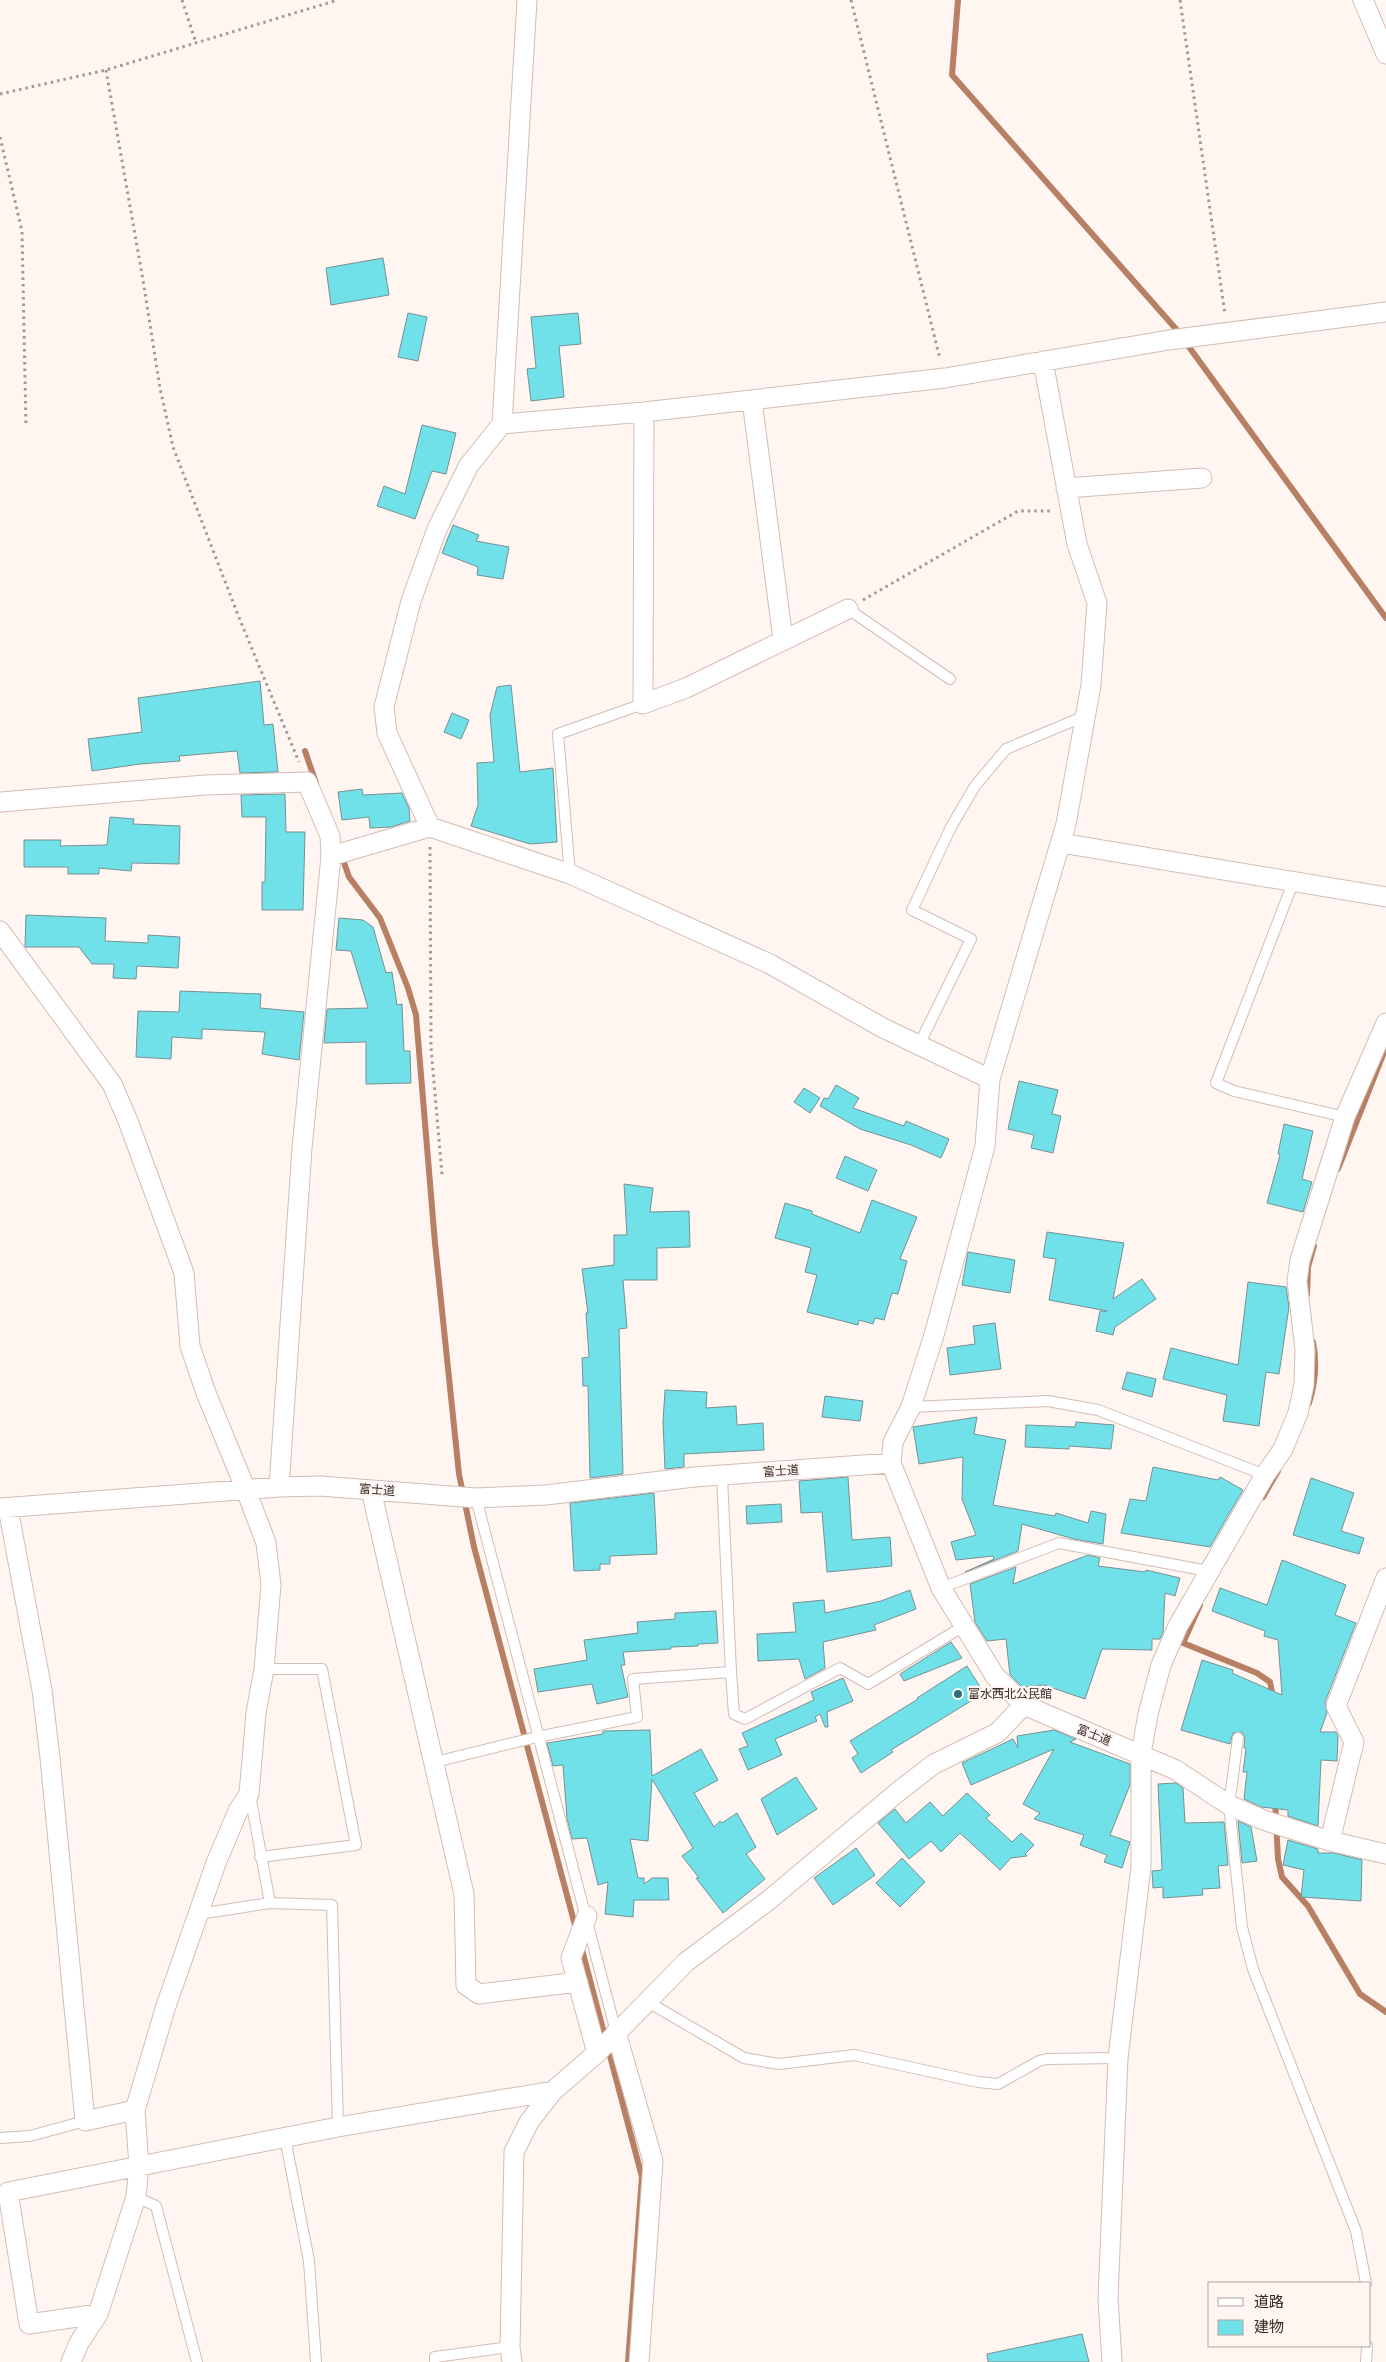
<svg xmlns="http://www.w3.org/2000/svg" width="1386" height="2362" viewBox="0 0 1386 2362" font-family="'Work Sans','Noto Sans JP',sans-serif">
	<rect width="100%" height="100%" fill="#fff6f1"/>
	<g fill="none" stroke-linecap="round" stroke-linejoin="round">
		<path stroke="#b77f64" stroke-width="6" d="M958 0 952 75 1176 329 1386 618
			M305 751 316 783
			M341 854 349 877 380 918 408 988 416 1015 435 1243 459 1474 474 1547 576 1929
			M1338 1169 1386 1047
			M1307 1295 1308 1267 1314 1246
			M1309 1403C1315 1384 1317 1362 1313 1342
			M1263 1497 1278 1471
			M1200 1605 1183 1643 1257 1673 1270 1682 1273 1697
			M1275 1801 1278 1859 1282 1877 1308 1906 1360 1994 1386 2012
			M581 1946 642 2177 628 2362"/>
	</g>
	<path fill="#71e1e9" stroke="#779092" d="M383 258 389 295 331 305 326 268Z
		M408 313 427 317 418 361 398 357Z
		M578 313 581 344 559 346 564 397 531 401 527 369 536 368 531 317Z
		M422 425 456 433 446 474 432 471 415 519 377 506 384 486 405 494Z
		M453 525 479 535 476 541 509 547 503 579 477 575 478 567 442 553Z
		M260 681 264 725 273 724 278 772 240 773 237 751 179 756 180 761 140 764 92 771 88 739 142 732 138 698Z
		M511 685 520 772 553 768 557 842 530 844 471 826 478 805 477 763 494 762 490 715 497 687Z
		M452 713 469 720 461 739 444 732Z
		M362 789 363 795 402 793 409 808 410 821 391 827 370 828 369 817 342 820 338 792Z
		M285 794 286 832H305L303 910H262V882H265L266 817H242L241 795Z
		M110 817 134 819 133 824 180 826 179 864 132 863 131 871 99 868V874H68V867H24V840H61L60 846 107 845Z
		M26 915 106 918 105 941 148 943V935L180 937 178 968 137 966 136 979 113 978 114 964H92L79 947H25Z
		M339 918 363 920 373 927 386 973 392 972 397 1005 402 1004 404 1051H410L411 1083 366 1084V1042L324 1043 327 1009 368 1008 351 951 336 950Z
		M180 991 261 994 260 1008 304 1012 299 1060 262 1054 265 1032 202 1029V1039L172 1037 171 1059 136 1057 138 1011 179 1012Z
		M1019 1081 1058 1090 1052 1114 1061 1116 1053 1153 1031 1148 1034 1135 1008 1129Z
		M836 1085 859 1098 853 1108 904 1126 906 1121 949 1139 941 1158 911 1145 860 1129 820 1106 824 1098 828 1099Z
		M804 1088 820 1098 810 1113 794 1102Z
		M1284 1124 1313 1131 1302 1179 1312 1182 1303 1212 1267 1203 1280 1155 1278 1154Z
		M845 1156 877 1170 868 1191 836 1178Z
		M624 1184 653 1188 650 1212 689 1211 690 1247 657 1248V1280H623L627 1328 619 1329 623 1474 590 1478 588 1386H583L582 1358 589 1357 586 1313H588L582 1269 614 1265V1235H627Z
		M872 1200 917 1217 900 1259 907 1261 898 1294 892 1293 884 1320 875 1318 873 1324 859 1320 858 1325 807 1312 817 1275 805 1272 811 1248 775 1238 785 1203 812 1211V1214L860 1233Z
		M1047 1232 1124 1243 1113 1299 1142 1279 1156 1299 1115 1327 1113 1335 1096 1331 1100 1311H1107L1049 1300 1056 1259 1043 1257Z
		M968 1252 1015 1260 1010 1293 962 1285Z
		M1248 1282 1286 1287 1289 1307 1279 1374 1266 1372 1259 1426 1223 1421 1227 1395 1163 1379 1171 1348 1238 1365Z
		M995 1323 1001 1369 950 1375 947 1348 975 1344 973 1326Z
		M1127 1372 1156 1379 1152 1397 1122 1389Z
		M665 1390 707 1392 706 1408 736 1406 737 1425 763 1423 764 1450 684 1454V1467L665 1469 663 1422Z
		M825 1396 863 1401 860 1421 822 1417Z
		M977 1417 974 1434 1006 1440 993 1505 1055 1516 1056 1513 1088 1523 1091 1511 1106 1514 1103 1544 1074 1539 1022 1524 1018 1551 965 1572 994 1559 993 1556 956 1560 951 1542 976 1535 962 1499 963 1457 919 1464 913 1427Z
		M1076 1422 1114 1425 1111 1449 1069 1446V1449L1025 1447 1026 1425 1075 1427Z
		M1153 1467 1218 1480 1220 1477 1243 1490 1210 1547 1121 1533 1130 1499 1146 1501Z
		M848 1477 852 1540 890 1537 892 1566 827 1572 822 1512 801 1513 799 1481Z
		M1311 1478 1354 1493 1341 1531 1364 1538 1359 1554 1293 1535Z
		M654 1493 657 1554 610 1556V1564H600V1570L574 1571 570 1503Z
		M781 1504 782 1522 747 1524 746 1506Z
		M1088 1555 1100 1558 1098 1566 1145 1572 1146 1570 1180 1578 1175 1596 1165 1593 1163 1632 1160 1639H1152V1650L1102 1649 1085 1699 1044 1685 1022 1687 1010 1675 1006 1639 987 1641 975 1622 970 1584 1016 1567 1013 1584Z
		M1282 1560 1346 1585 1335 1615 1356 1623 1325 1702 1327 1713 1320 1732H1336L1338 1736 1337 1761 1321 1760 1318 1826 1288 1816V1810L1261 1807 1244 1799 1247 1772H1243L1246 1749 1244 1748 1245 1738 1242 1732 1233 1733 1230 1744 1181 1730 1202 1660 1233 1670 1232 1673 1282 1695 1278 1640 1264 1636 1265 1631 1212 1611 1220 1588 1267 1605Z
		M910 1590 916 1609 874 1625 876 1630 823 1642 825 1668 805 1679 799 1659 758 1661 757 1634 796 1632 793 1603 824 1600 825 1613 881 1601Z
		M716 1611 718 1643 698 1644V1646L671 1647V1649L623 1652 625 1665H621L628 1697 597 1704 592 1684 538 1692 534 1669 587 1660 584 1640 638 1633 637 1622 675 1619V1613Z
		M951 1642 962 1658 904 1681 900 1674Z
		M967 1666 984 1693 891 1750 893 1752 861 1773 852 1758 858 1754 850 1741 918 1699 917 1698Z
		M843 1678 853 1701 827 1712 828 1727H825L820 1714 815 1717 817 1721 775 1739 782 1755 748 1770 739 1749 748 1746 742 1733 814 1700 811 1692Z
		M650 1730 652 1776 701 1749 718 1780 694 1793 714 1827 720 1821 722 1823 737 1813 756 1847 746 1854 765 1879 723 1913 696 1878H699L682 1856 693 1848 652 1779 648 1841 630 1839 638 1878H644V1884L652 1878H668L669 1900H634L633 1917 605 1914 608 1882 598 1885 587 1838 572 1839 567 1818 563 1765 553 1766 547 1743 603 1734V1731Z
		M1054 1730 1076 1739 1070 1742 1130 1764V1785L1110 1835 1130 1842 1122 1868 1104 1862 1107 1855 1080 1845 1084 1835 1034 1819 1040 1813 1023 1804 1054 1749 971 1785 962 1763 1013 1739 1018 1748 1017 1736Z
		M796 1777 817 1809 777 1835 761 1799Z
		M1176 1783 1183 1788 1185 1823 1224 1822 1228 1865 1218 1866 1220 1888 1202 1889 1203 1895 1163 1898V1887L1153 1888 1152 1871 1162 1870 1158 1784Z
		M967 1793 990 1815 986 1818 1012 1842 1021 1833 1034 1845 1025 1854 1027 1856 1011 1858 1000 1870 960 1833 941 1852 931 1841 909 1859 878 1823 895 1809 906 1823 930 1802 943 1816Z
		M1238 1821 1251 1827 1257 1861 1242 1863Z
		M1288 1840 1318 1849V1853H1334L1362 1860 1361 1901 1301 1897 1304 1870 1283 1865Z
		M856 1848 875 1875 833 1905 814 1878Z
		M902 1858 925 1882 900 1907 876 1883Z
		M1082 2334 1089 2362H988L987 2354Z"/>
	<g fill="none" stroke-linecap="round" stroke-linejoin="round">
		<g stroke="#d3bdb3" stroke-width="12">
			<path id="service" d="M848 609 950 679
				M570 874 558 734 643 704
				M1294 880 1216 1083 1234 1091 1345 1117
				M919 1045 971 939 912 910 951 827 975 786 1006 749 1085 716
				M911 1407 1048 1401 1098 1410 1265 1475
				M476 1498 616 2032
				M941 1588 1059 1543 1208 1571
				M731 1672 734 1714 745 1719 840 1668 868 1684 964 1626
				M1238 1738 1229 1805 1242 1927 1253 1969 1356 2231 1366 2283
				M435 1762 537 1737 637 1717 633 1679 731 1672 722 1476
				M250 1795 270 1903
				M260 1857 356 1845 322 1669H264
				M199 1914 270 1903 332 1905 338 2127
				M648 2002 744 2058 779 2064 854 2055 978 2082 998 2084 1039 2061 1047 2059 1118 2058
				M0 2138 30 2136 85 2121
				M285 2138 309 2261 316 2362
				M136 2197 156 2206 197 2362
				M435 2362V2357L510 2347
				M1366 2362 1367 2346"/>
		</g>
		<g stroke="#d3bdb3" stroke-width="21">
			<path id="minor" d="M527 0 502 424 644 412 945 378 1169 340 1386 312
				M1363 0 1386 54
				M752 400 783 640
				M644 412 643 704 686 688 848 609
				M502 424 469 465 437 529 411 601 384 707 387 733 430 827 570 874 770 964 883 1028 990 1079
				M1066 488 1202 478
				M0 802 205 785 307 782 330 836 331 856 302 1148 279 1487
				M1061 843 1386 897
				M331 856 430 827
				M0 931 112 1084 128 1121 184 1273 190 1346 206 1393 246 1490 266 1543 271 1585 264 1669 256 1713 249 1794 238 1811 216 1863 166 2006 135 2110 139 2166 136 2197 98 2314 79 2343 71 2362
				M891 1463 893 1442 911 1407 934 1335 985 1146 990 1079 1066 824 1091 685 1097 603 1077 544 1043 361
				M371 1490 464 1894 466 1985 479 1994 578 1982
				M0 1508 279 1487 320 1486 476 1498 546 1495 694 1477 891 1463 941 1588 995 1676 1024 1705 1176 1770 1229 1805 1266 1821 1330 1841 1386 1854
				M8 1508 42 1690 50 1758 85 2121 135 2110
				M1330 1841 1354 1742 1336 1706 1386 1578
				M587 1916 571 1958 597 2053
				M616 2032 653 2161 639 2362
				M98 2314 29 2324 8 2192 338 2127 553 2091
				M512 2362 510 2347 514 2152 529 2122 553 2091 597 2053 686 1962 769 1900 899 1791 934 1764 997 1733 1024 1705
				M1112 2362 1108 2298 1118 2058 1141 1867V1754L1148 1714 1161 1665 1178 1626 1265 1475 1283 1449 1298 1413 1304 1385 1305 1350 1297 1281 1300 1260 1345 1117 1386 1023"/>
		</g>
		<path stroke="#a29994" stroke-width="3" stroke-dasharray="2.5 4" stroke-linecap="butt" d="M182 0 196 43
			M851 0 940 359
			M1180 0 1225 314
			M106 70 143 280 160 388 173 447 240 620 299 762
			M0 94 106 70 338 0
			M0 137 22 231 26 427
			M863 600 1018 511H1051
			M430 847 431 1047 442 1175"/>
		<use href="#service" stroke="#fff" stroke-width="10"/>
		<use href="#minor" stroke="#fff" stroke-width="19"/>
	</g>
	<circle fill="#2a7479" stroke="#fff6f1" stroke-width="2" cx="958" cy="1694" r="5"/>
	<g text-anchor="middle" stroke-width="4.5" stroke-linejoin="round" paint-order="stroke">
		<g font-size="12" fill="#332a26" stroke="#fff6f1">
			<text transform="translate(781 1471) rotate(-4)" y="4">富士道</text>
			<text transform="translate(377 1490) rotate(4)" y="4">富士道</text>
			<text transform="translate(1094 1735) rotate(22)" y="4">富士道</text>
		</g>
		<g font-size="12" fill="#332a26" stroke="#fff6f1" text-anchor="start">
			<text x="968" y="1698">富水西北公民館</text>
		</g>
	</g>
	<rect x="1208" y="2282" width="162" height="65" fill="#fff6f1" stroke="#ada4a0"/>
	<rect x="1218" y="2298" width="25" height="8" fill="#ffffff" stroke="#ada4a0"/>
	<text x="1254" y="2307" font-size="15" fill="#332a26">道路</text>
	<rect x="1218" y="2320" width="25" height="15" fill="#71e1e9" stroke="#ada4a0"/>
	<text x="1254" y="2332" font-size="15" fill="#332a26">建物</text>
</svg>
